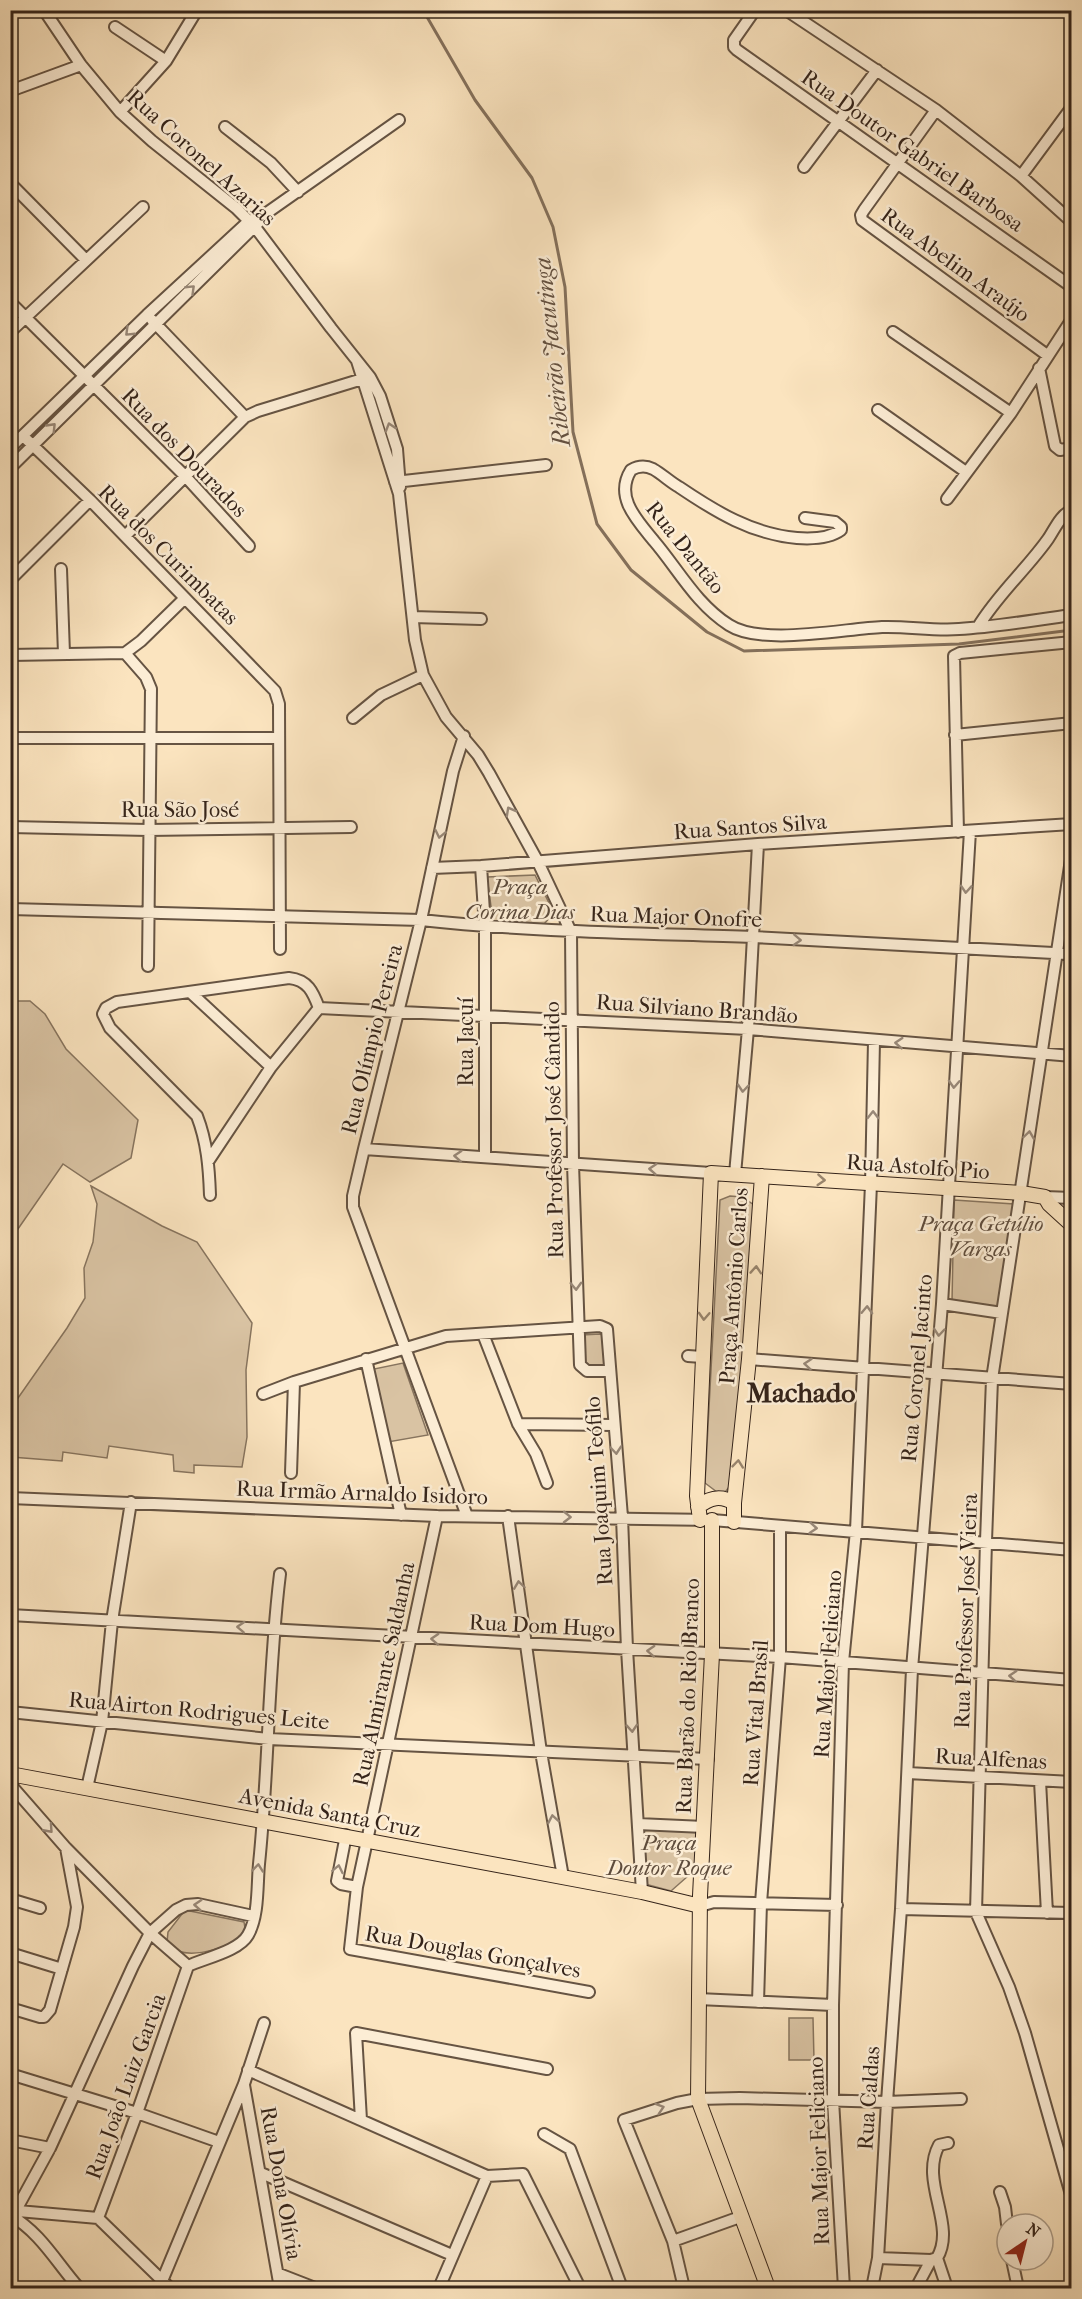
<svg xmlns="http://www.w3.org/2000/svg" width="1082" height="2299" viewBox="0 0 1082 2299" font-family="'IM FELL French Canon',serif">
	<rect width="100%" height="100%" fill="#fbe4bf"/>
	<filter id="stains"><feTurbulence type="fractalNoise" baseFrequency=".00333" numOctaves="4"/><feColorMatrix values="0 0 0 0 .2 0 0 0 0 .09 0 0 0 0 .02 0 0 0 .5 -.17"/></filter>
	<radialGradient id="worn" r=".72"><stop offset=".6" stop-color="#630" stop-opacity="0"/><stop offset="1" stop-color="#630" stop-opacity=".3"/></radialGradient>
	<path fill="#d9c3a3" stroke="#87745e" stroke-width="1.5" d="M535 875 554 913 544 924 493 921 487 877Z
		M11 1001H30L45 1014 66 1049 138 1120 131 1158 90 1182 63 1164 11 1239Z
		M91 1186 162 1226 197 1242 252 1323 246 1370 247 1437 242 1467 194 1465V1473L174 1471 173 1455 109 1446 107 1458 63 1452 62 1461 11 1457V1408L67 1328 85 1298 84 1268 93 1242 97 1204Z
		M730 1196 742 1197 754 1205 733 1482 726 1491 717 1492 705 1483 720 1200Z
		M954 1200 1014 1204 998 1309 952 1302Z
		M600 1334 606 1338 607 1368H590L583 1364 582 1335Z
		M403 1363 428 1435 388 1442 374 1369Z
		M642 1827 694 1829 698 1832 696 1869 671 1891 645 1884Z
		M185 1910 244 1922 246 1934C232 1946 197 1958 178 1951 174 1949 170 1944 167 1942L168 1932Z
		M789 2018H813L814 2060H789Z"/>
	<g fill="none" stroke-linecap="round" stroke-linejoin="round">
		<path stroke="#84705b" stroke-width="3" d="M423 10 475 100 532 178 553 227 565 287 573 432 597 524 631 570 707 632 744 651 959 644 1072 630"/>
		<g stroke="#665443" stroke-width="14">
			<path id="minor" d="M44 10 81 65 120 112 152 141 236 208 255 227 331 328 370 377 380 396 397 449 400 487
				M755 10 734 40V47L737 50 1072 287
				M786 10 936 110 1021 176 1072 222
				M115 27 166 61
				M10 91 81 65
				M936 110 864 210 861 215 862 220 1047 355
				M120 112 166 61 197 10
				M225 127 271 163 298 192
				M804 167 877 70
				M1021 176 1072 107
				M10 183 86 260
				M10 302 185 476 249 546
				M152 320 245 417
				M10 332 143 207
				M893 332 1011 413
				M357 361 399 494 415 640 423 675 446 717 478 755 489 773 538 862 571 932 573 1164 580 1365 587 1371H610
				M1039 368 1055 446 1060 450 1072 448
				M878 410 966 472
				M23 436 90 500 275 691 279 704 280 949
				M10 448 147 315 249 221 261 217 399 120
				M10 468 258 223
				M395 482 546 465
				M947 499 1011 413 1072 319
				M805 518 835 522 841 527V530C829 539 811 539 797 538 752 534 716 512 679 487 670 482 662 474 653 469 645 465 638 466 631 470 614 497 637 520 654 541 678 569 696 604 729 625 761 646 842 629 882 627 907 626 933 631 959 629 996 627 1034 620 1072 615
				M125 536 245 417 258 411 369 377
				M61 569 64 654
				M10 580 90 500
				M413 617 481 619
				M978 627C997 595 1026 570 1048 539 1055 529 1060 515 1072 510
				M125 653 146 677 151 689 148 966
				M10 655 125 653 141 641 185 598
				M353 718 381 695 423 675
				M955 735 1072 723
				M464 736 453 771 421 920 364 1149 353 1196V1207L467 1516
				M10 738H278
				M10 827 148 830 351 827
				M958 832 954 656 960 653 1072 642
				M1072 853 992 1379 986 1541 976 1912 1009 1987 1025 2033 1072 2198
				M481 866 485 927V1157
				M432 868 481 866 758 844 1072 824
				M10 909 421 920C531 932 642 933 753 937 859 942 965 948 1072 954
				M190 992 271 1067
				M319 1008 748 1029 1072 1056
				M364 1149 711 1173
				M209 1160 271 1067 319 1008
				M735 1174 748 1029 758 844
				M210 1195C209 1167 207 1142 197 1116L110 1028 103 1014 106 1008 117 1002 289 978C308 980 313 992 319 1008
				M1045 1197 1072 1198
				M1071 1224 1072 1244
				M942 1304 1002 1313
				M483 1334 518 1424 536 1454 547 1483
				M688 1356 702 1357
				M366 1359 401 1515
				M749 1359 1072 1384
				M263 1394 294 1382 446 1336 600 1326 607 1329 622 1517 627 1649 642 1892
				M518 1424 614 1425
				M291 1473 294 1382
				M10 1498 437 1516 712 1520 1072 1550
				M437 1516 357 1887 350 1949 589 1992
				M508 1516 541 1752 563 1877
				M10 1615 780 1657 1072 1680
				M10 1712 269 1739 708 1759
				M908 1773 1072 1782
				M1040 1781 1047 1913
				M10 1784 66 1848 150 1933 188 1966
				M87 1788 102 1722 112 1621 131 1502
				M638 1824 704 1827
				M346 1835 337 1881 341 1884 357 1887
				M10 1899 40 1908
				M700 1906 714 1902 837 1905
				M901 1909 1072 1913
				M10 1953 62 1969
				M188 1966C205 1958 239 1951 248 1935 259 1916 257 1885 259 1864 269 1767 268 1670 280 1574
				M698 1999 833 2005
				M758 2002 761 1903 780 1657V1526
				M10 2008 40 2017H44L50 2010 74 1927 77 1907 66 1848
				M248 2070 487 2176 523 2174 580 2288
				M10 2074 137 2113 219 2142
				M244 2085 280 2288
				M361 2120 356 2033 547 2069
				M544 2134 570 2149 622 2288
				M10 2140 50 2148
				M261 2173 452 2255
				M1000 2192 1005 2207 1007 2224
				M18 2211 98 2218
				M10 2215C41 2233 56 2262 79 2288
				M98 2218 137 2113 188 1966
				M98 2218 170 2288
				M10 2221 50 2148 133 1966 150 1933 176 1910 186 1905 198 1904 253 1916
				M673 2241 740 2217
				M878 2258 931 2260
				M937 2258 947 2288
				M1012 2260 1018 2288
				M279 2274 315 2288
				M162 2281 244 2084 264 2023
				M439 2288 487 2176
				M684 2288 673 2241 624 2120 677 2103 698 2099 740 2098 887 2102 961 2099
				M844 2288 833 2100V2005L843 1662 856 1531 871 1184 874 1041
				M872 2288 878 2258 887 2102 901 1909 912 1669 942 1304 970 831
				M916 2288 931 2260 937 2258C957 2225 919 2182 939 2145L948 2143"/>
		</g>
		<g stroke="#35241a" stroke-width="16">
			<path id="major" d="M698 1507C710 1497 721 1495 734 1503
				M700 1520 697 1496 711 1173 1021 1193 1045 1197 1049 1204 1072 1225
				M712 1520V1654L700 1896 698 2099 768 2288
				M734 1522V1503L749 1359 762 1176
				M10 1774 642 1892 700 1906"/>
		</g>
		<use href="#minor" stroke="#fcedd5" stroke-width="10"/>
		<use href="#major" stroke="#fbe4bf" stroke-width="14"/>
	</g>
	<defs><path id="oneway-chevron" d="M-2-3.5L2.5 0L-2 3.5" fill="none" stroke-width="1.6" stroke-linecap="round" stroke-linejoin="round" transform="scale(1.5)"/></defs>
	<g stroke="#988878">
		<use href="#oneway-chevron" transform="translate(191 289) rotate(-44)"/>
		<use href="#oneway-chevron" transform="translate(129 332) rotate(136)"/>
		<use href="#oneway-chevron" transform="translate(52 427) rotate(-46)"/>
		<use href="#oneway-chevron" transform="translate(390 427) rotate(-107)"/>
		<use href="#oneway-chevron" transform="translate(510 811) rotate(-119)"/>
		<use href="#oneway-chevron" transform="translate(440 834) rotate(102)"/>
		<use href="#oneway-chevron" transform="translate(966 889) rotate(94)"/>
		<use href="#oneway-chevron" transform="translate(797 940) rotate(3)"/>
		<use href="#oneway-chevron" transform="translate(899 1043) rotate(-176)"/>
		<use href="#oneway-chevron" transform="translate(954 1084) rotate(93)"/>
		<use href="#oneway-chevron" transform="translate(743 1088) rotate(95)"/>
		<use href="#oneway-chevron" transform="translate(873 1115) rotate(-89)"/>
		<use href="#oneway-chevron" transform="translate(1029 1135) rotate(-82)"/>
		<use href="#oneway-chevron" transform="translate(458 1156) rotate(-176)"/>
		<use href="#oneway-chevron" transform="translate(653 1169) rotate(-176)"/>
		<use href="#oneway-chevron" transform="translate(576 1286) rotate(88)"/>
		<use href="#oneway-chevron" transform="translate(867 1310) rotate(-88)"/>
		<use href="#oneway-chevron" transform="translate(939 1332) rotate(95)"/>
		<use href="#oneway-chevron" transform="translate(808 1364) rotate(-175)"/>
		<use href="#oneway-chevron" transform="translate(616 1450) rotate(85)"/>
		<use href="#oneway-chevron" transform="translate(567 1517) rotate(1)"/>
		<use href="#oneway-chevron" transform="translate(813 1528) rotate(4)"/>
		<use href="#oneway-chevron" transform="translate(519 1585) rotate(-98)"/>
		<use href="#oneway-chevron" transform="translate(241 1627) rotate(-177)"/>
		<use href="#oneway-chevron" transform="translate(435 1639) rotate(-177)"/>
		<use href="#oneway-chevron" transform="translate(651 1651) rotate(-177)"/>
		<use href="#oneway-chevron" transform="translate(1013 1676) rotate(-176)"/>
		<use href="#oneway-chevron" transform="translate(632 1728) rotate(86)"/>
		<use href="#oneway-chevron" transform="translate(553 1819) rotate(-100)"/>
		<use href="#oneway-chevron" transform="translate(49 1829) rotate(48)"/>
		<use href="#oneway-chevron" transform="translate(258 1868) rotate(-84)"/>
		<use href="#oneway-chevron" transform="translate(338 1869) rotate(-78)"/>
		<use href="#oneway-chevron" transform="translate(198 1905) rotate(-176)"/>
		<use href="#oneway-chevron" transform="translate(660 2108) rotate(-18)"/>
	</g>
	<g stroke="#98846c">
		<use href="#oneway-chevron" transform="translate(821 1180) rotate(4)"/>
		<use href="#oneway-chevron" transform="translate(756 1270) rotate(-86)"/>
		<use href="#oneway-chevron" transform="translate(704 1316) rotate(93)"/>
		<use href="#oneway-chevron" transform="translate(738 1464) rotate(-84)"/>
	</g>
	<g text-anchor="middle" stroke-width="5" stroke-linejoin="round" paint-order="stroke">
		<g font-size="22" fill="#35241a" stroke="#fcedd5">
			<text transform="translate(913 150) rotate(35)" y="8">Rua Doutor Gabriel Barbosa</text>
			<text transform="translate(202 157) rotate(42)" y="8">Rua Coronel Azarias</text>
			<text transform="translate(956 264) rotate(36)" y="8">Rua Abelim Araújo</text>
			<text transform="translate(185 452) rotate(46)" y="8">Rua dos Dourados</text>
			<text transform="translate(686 547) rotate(51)" y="8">Rua Dantão</text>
			<text transform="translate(169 554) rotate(45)" y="8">Rua dos Curimbatas</text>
			<text x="180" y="817">Rua São José</text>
			<text transform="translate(750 826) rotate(-4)" y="8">Rua Santos Silva</text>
			<text transform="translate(676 916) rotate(2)" y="8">Rua Major Onofre</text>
			<text transform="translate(697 1008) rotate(4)" y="8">Rua Silviano Brandão</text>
			<text transform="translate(371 1039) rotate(-76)" y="8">Rua Olímpio Pereira</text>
			<text transform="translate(465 1042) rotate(-90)" y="8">Rua Jacuí</text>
			<text transform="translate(553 1130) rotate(-91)" y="8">Rua Professor José Cândido</text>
			<text transform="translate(918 1166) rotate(4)" y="8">Rua Astolfo Pio</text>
			<text transform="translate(733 1286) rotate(-86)" y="8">Praça Antônio Carlos</text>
			<text transform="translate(916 1368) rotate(-85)" y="8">Rua Coronel Jacinto</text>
			<text transform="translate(598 1491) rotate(-94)" y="8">Rua Joaquim Teófilo</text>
			<text transform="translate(362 1492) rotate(2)" y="8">Rua Irmão Arnaldo Isidoro</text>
			<text transform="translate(965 1611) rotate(-88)" y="8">Rua Professor José Vieira</text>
			<text transform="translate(542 1625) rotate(3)" y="8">Rua Dom Hugo</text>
			<text transform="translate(827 1664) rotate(-86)" y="8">Rua Major Feliciano</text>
			<text transform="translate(383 1674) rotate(-78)" y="8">Rua Almirante Saldanha</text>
			<text transform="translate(687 1696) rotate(-88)" y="8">Rua Barão do Rio Branco</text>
			<text transform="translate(199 1710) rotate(5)" y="8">Rua Airton Rodrigues Leite</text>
			<text transform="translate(755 1713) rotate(-86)" y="8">Rua Vital Brasil</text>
			<text transform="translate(991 1758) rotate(3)" y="8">Rua Alfenas</text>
			<text transform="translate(330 1812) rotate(11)" y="8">Avenida Santa Cruz</text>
			<text transform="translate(473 1951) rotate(10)" y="8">Rua Douglas Gonçalves</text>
			<text transform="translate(125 2086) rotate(-70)" y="8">Rua João Luiz Garcia</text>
			<text transform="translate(868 2098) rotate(-86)" y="8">Rua Caldas</text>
			<text transform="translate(818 2151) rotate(-92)" y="8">Rua Major Feliciano</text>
			<text transform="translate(282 2183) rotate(80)" y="8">Rua Dona Olívia</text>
		</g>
		<g font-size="22" font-style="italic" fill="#5e4c3c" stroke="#fcedd5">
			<text x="520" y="894">Praça<tspan x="520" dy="25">Corina Dias</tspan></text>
			<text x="981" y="1231">Praça Getúlio<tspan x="981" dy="25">Vargas</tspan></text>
			<text x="669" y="1850">Praça<tspan x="669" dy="25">Doutor Roque</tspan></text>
		</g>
		<g font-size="24" font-style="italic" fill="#635040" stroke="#fcedd5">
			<text transform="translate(552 352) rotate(-96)" y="8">Ribeirão Jacutinga</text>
		</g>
		<g font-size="28" font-weight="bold" fill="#35241a" stroke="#fcedd5">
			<text x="801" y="1402">Machado</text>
		</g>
	</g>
	<rect width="1082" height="2299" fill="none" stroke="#fbe4bf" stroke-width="36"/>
	<rect x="12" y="12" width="1058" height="2275" fill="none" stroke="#35241a" stroke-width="3"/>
	<rect x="18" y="18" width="1046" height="2263" fill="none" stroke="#35241a" stroke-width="1.5"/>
	<g transform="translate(1025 2242) rotate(35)"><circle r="28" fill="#fcedd5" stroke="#ac9d8a" stroke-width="1.5"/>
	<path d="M0-4.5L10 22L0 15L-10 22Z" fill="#8f2418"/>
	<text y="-9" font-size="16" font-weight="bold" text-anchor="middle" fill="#35241a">N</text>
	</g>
	<rect width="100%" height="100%" filter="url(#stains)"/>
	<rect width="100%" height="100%" fill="url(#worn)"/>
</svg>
